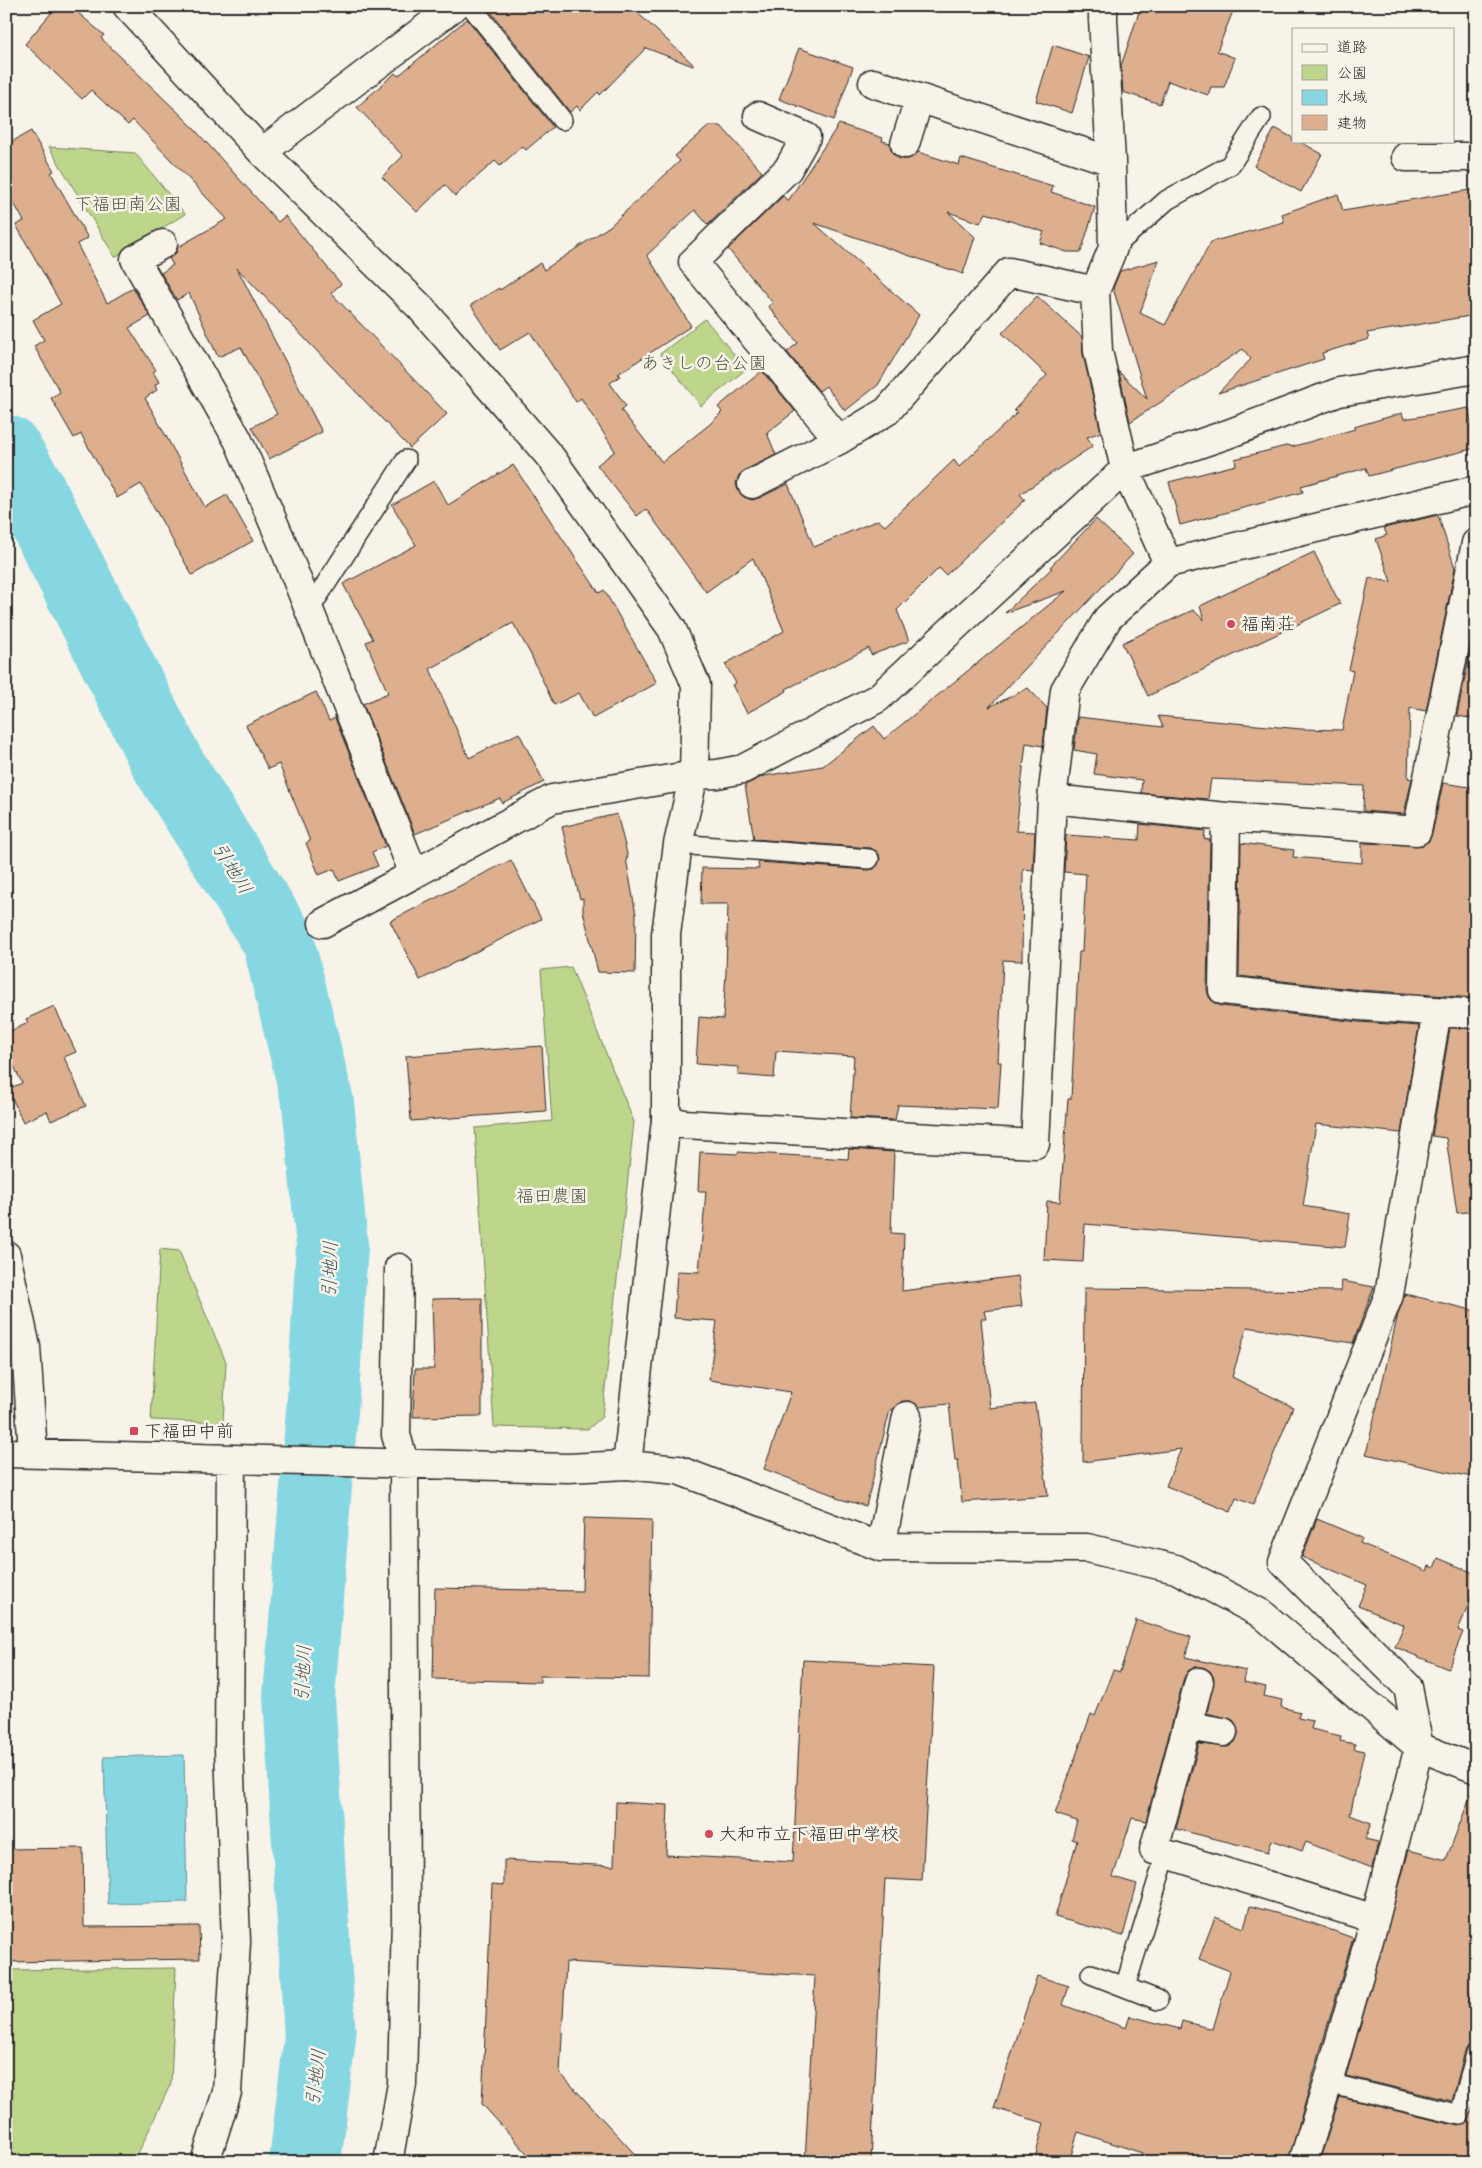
<svg xmlns="http://www.w3.org/2000/svg" width="1482" height="2168" viewBox="0 0 1482 2168" font-family="'Patrick Hand','Klee One',sans-serif">
	<rect width="100%" height="100%" fill="#f7f3e8"/>
	<filter id="ink" filterUnits="userSpaceOnUse"><feTurbulence type="fractalNoise" baseFrequency=".02" numOctaves="2"/><feDisplacementMap in="SourceGraphic" scale="10" xChannelSelector="R" yChannelSelector="G"/><feConvolveMatrix kernelMatrix="1 2 1 2 8 2 1 2 1" color-interpolation-filters="sRGB"/></filter>
	<g filter="url(#ink)">
		<path fill="#bed68c" stroke="#74805c" d="M49 147 135 153 185 214 115 257Z
			M705 319 746 369 701 406 660 354Z
			M571 967 634 1122 602 1417 588 1429 494 1427 475 1128 552 1121 541 970Z
			M160 1249 179 1251 226 1362 223 1423 151 1420Z
			M176 1968 171 2083 134 2162H6V1970Z"/>
		<path fill="#87d7e2" stroke="#629299" d="M184 1755 187 1902 108 1904 104 1757Z"/>
		<g fill="none" stroke-linecap="round" stroke-linejoin="round">
			<path stroke="#87d7e2" stroke-width="72" d="M6 451 29 489 168 764 278 940 318 1103 332 1245 323 1398 299 1697 320 2037 305 2162"/>
		</g>
		<path fill="#ddaf8e" stroke="#2b2b2b" d="M57 6H70L104 35 101 38 187 121 278 222 285 216 341 284 331 293 447 414 410 448 237 268 322 432 269 459 252 427 277 414 241 347 218 357 189 293 177 300 161 273 173 265 169 258 176 253 178 247 227 219 133 120 128 125 91 90 82 99 25 44Z
			M486 6H630L694 65 693 66 646 48 600 95 598 92 580 110 577 106 570 112Z
			M1141 6H1235L1217 51 1235 58 1224 87H1211L1208 95 1168 81 1160 104 1123 92 1121 66Z
			M467 19 553 127 526 150 522 146 500 166 495 161 455 196 445 185 417 212 382 177 403 156 357 107 395 73 398 76Z
			M1053 45 1089 57 1072 113 1036 101Z
			M799 48 853 67 834 120 779 99Z
			M839 124 883 138 882 141 890 143 893 154 900 159H909L918 152 959 165 961 158 1053 186 1051 192 1095 207 1081 252H1067L1040 243 1044 232 986 213 980 223 948 212 975 237 963 274 814 223 919 315 878 385 845 411 826 386 819 391 787 352 798 343 768 306 773 303 728 249 783 196 788 201Z
			M709 126H721L762 172 708 225 695 210 647 255 691 326 618 374 620 376 610 383 626 406 621 410 662 462 710 424 722 412 718 407 762 371 795 411 767 433 776 455 745 470 739 475 736 483 738 491 744 497 752 500 759 498 788 484 814 547 878 520 885 526 954 460 959 467 1017 413 1014 410 1047 375 1002 333 1037 296 1082 337 1083 354 1101 432 1087 437 1093 446 1020 494 1025 500 946 575 939 568 897 610 909 641 871 655 869 648 786 689 787 691 747 713 732 685 736 683 725 664 784 631 753 558 706 592 646 509 637 516 597 465 615 451 581 398 576 402 530 332 500 350 471 305 499 288 500 290 540 263 544 270 610 226 680 161 675 156Z
			M1275 128 1293 138V141H1299L1322 154 1301 192 1254 166Z
			M31 131 54 171 51 173 88 238 77 244 107 303 133 288 150 316 129 328 156 370 153 372 159 382 155 385 157 390 145 398 205 507 227 495 253 541 192 575 141 484 117 498 81 434 74 438 51 398 60 392 34 346 44 340 33 320 61 304 16 225 24 221 6 189V145Z
			M1476 189V315L1367 333 1369 339 1322 353 1324 359 1218 393 1251 359 1243 349 1130 422 1119 372 1147 399 1113 288 1120 271 1159 260 1140 313 1165 325 1211 242 1284 222 1282 214 1338 194 1343 211Z
			M1469 408 1475 448 1369 476 1366 468 1301 486 1303 492 1180 525 1169 482 1236 465 1235 459 1290 445 1291 447 1355 429 1354 427 1402 413 1404 419Z
			M513 465 599 593 604 590 657 683 593 718 579 693 554 705 530 653 513 623 430 669 469 758 519 733 544 782 502 803 500 798 415 834 363 704 388 693 366 642 373 639 343 584 416 545 392 505 434 481 448 505Z
			M1438 515 1455 568 1426 711 1410 708 1408 778 1412 779 1404 814 1363 811 1364 786 1211 779 1208 799 1141 793 1142 780 1094 774 1097 754 1074 750 1078 717 1163 727 1158 716 1301 729 1342 730 1353 671 1349 670 1369 578 1391 582 1376 539 1387 535 1384 528Z
			M1096 519 1133 554 989 707 1028 688 1047 708 1043 746 1026 743 1016 831 1035 832 1033 870 1023 869 1022 961 1003 960 998 1062H1001L998 1109 898 1105 895 1120 850 1118 854 1056 776 1051 774 1078 738 1075 739 1067 696 1064 699 1017 723 1019 726 972 728 904H701L702 868 759 869 758 862 868 870 874 869 880 860 879 854 870 848 754 839 745 785 764 776 823 766 874 726 884 739 1066 591 1005 613 1052 568 1050 567Z
			M1314 552 1340 604 1148 696 1122 643 1193 610 1204 620 1200 606Z
			M1475 628 1476 631V719L1457 716Z
			M316 692 329 721 335 718 386 846 372 852 378 866 339 881 334 869 319 875 306 843 310 841 279 764 268 769 246 725Z
			M1443 783 1476 788V998L1361 990 1239 976 1241 843 1294 850 1293 857 1362 863V843L1423 845 1429 841 1432 834Z
			M617 814 628 858H626L636 915 635 973 598 972 583 911V898L580 899 562 827Z
			M1140 824 1205 831 1204 839 1210 840 1207 990 1209 997 1214 1003 1221 1006 1358 1022 1419 1026 1401 1133 1316 1124 1303 1206 1350 1214 1345 1247 1085 1224 1083 1262 1044 1260 1047 1201 1060 1202 1068 1099H1071L1079 952H1082L1086 874 1064 872 1066 835 1139 840Z
			M511 860 541 919 420 980 390 921Z
			M54 1006 76 1052 64 1057 86 1106 51 1121 47 1111 23 1122 8 1089 22 1083 6 1050V1033L28 1023 26 1019Z
			M1450 1028 1476 1029V1211L1457 1213 1446 1138 1432 1136Z
			M542 1046 546 1111 411 1121 406 1056Z
			M849 1149 894 1152 891 1233 904 1234 902 1291 1018 1276 1022 1306 984 1311 986 1319H981L990 1408 1035 1403 1048 1496 962 1502 958 1460H955L949 1404 919 1407 910 1401H902L893 1409 890 1410 866 1506 836 1498V1496L764 1469 791 1392 709 1380 717 1321 674 1318 677 1271 699 1272 706 1191H698L700 1152 738 1154V1152L848 1159Z
			M1342 1281 1374 1287 1353 1343 1247 1327 1232 1377 1293 1407 1253 1505 1236 1498 1231 1512 1166 1486 1181 1449 1083 1462 1084 1288 1341 1291Z
			M1405 1294 1476 1311V1478L1366 1454 1398 1314Z
			M482 1298V1416L413 1417 415 1369H434L432 1299Z
			M584 1518 652 1520 649 1678 540 1676V1682L433 1679 435 1588 582 1591Z
			M1317 1519 1362 1538 1360 1543 1427 1571 1429 1566 1434 1568 1438 1558 1476 1574V1587L1458 1630 1463 1632 1448 1669 1395 1647 1404 1625 1358 1606 1367 1585 1302 1557Z
			M1136 1620 1191 1637 1185 1657 1246 1671 1244 1682 1266 1687 1264 1696 1282 1700 1281 1707 1300 1712 1298 1718 1313 1721 1311 1729 1341 1736 1340 1741 1355 1744 1354 1749 1364 1751 1350 1815 1371 1823 1365 1839 1378 1842 1372 1868 1306 1842 1302 1851 1272 1840 1268 1852 1176 1829 1199 1744 1228 1747 1235 1742 1238 1734 1237 1726 1233 1720 1207 1713 1214 1678 1210 1671 1203 1667H1195L1188 1671 1184 1678 1146 1821 1132 1818 1113 1877 1137 1884 1123 1936 1055 1917 1077 1841 1072 1839 1077 1821 1055 1814 1091 1714 1095 1716 1113 1670 1120 1672Z
			M803 1660 934 1667 922 1881 885 1879 871 2162H805L815 1976 566 1962 560 2073 642 2162H535L482 2104 492 1884 504 1885V1860L614 1866 616 1802 668 1805 666 1855 793 1862Z
			M1473 1789 1476 1790V1975L1468 2006 1476 2007V2043L1468 2046 1465 2051 1452 2101 1346 2076 1409 1850 1446 1860Z
			M83 1848 84 1927 199 1926 200 1959 6 1962V1849Z
			M1250 1906 1312 1923 1353 1938 1288 2162H1140L1142 2153 1078 2132 1069 2162H1034L1044 2123 994 2108 1037 1976 1069 1986 1063 2005 1126 2028 1130 2016 1180 2029 1182 2021 1213 2029 1230 1971 1199 1959 1215 1917 1244 1928Z
			M1340 2097 1458 2126 1468 2122 1476 2099V2162H1319Z"/>
		<g fill="none" stroke-linecap="round" stroke-linejoin="round">
			<g stroke="#2b2b2b" stroke-width="22">
				<path id="service" d="M471 6 562 120
					M1113 248 1167 200 1230 165 1261 117
					M309 610 406 460
					M678 844 869 859
					M1091 1974 1158 2000
					M1125 1987 1166 1854
					M1328 2083 1460 2115 1476 2054"/>
			</g>
			<g stroke="#2b2b2b" stroke-width="31">
				<path id="minor" d="M1103 6V19L1111 161 1113 248 1095 291 1098 351 1125 469 1168 563
					M873 83 1111 161
					M758 116 806 137 788 169 693 262 839 440
					M905 144 919 99
					M262 152 455 6
					M1406 157H1476
					M163 244 135 259 238 440 284 547 414 874 552 799 694 775 717 774 743 769 878 698 1125 469 1228 434 1339 392 1476 369
					M752 484 839 440 887 411 1009 272 1095 291
					M1052 799 1065 690 1108 618 1168 563 1476 490
					M1226 817 1223 990 1360 1006 1476 1014
					M323 923 414 874
					M666 1120 684 1124 1035 1144 1052 799 1226 817 1417 831 1476 543
					M6 1255 26 1347 33 1453
					M6 1453 568 1468 627 1465 678 1470 881 1547 1087 1548 1176 1569 1262 1614 1419 1747 1476 1769
					M881 1547 907 1416
					M1199 1682 1154 1850 1375 1919
					M1188 1726 1223 1732
					M205 2162 227 2092 236 1942 229 1748 231 1460
					M388 2162 402 2084 406 1916 404 1462 396 1435 399 1268
					M1303 2162 1328 2083 1375 1919 1419 1747 1408 1687 1283 1562 1389 1295 1437 1011"/>
			</g>
			<g stroke="#2b2b2b" stroke-width="31">
				<path id="tertiary" d="M127 6 262 152 421 308 552 459 672 629 696 685 694 775 678 844 666 934V1120L627 1465"/>
			</g>
			<use href="#service" stroke="#f7f3e8" stroke-width="19"/>
			<use href="#minor" stroke="#f7f3e8" stroke-width="28"/>
			<use href="#tertiary" stroke="#f7f3e8" stroke-width="28"/>
		</g>
	</g>
	<g fill="#d1495b" stroke="#f7f3e8" stroke-width="2">
		<circle cx="1231" cy="624" r="5"/>
		<rect x="129" y="1426" width="10" height="10" rx="2.5"/>
		<circle cx="709" cy="1834" r="5"/>
	</g>
	<g text-anchor="middle" stroke-width="5" stroke-linejoin="round" paint-order="stroke">
		<g font-size="18" fill="#505643" stroke="#f7f3e8">
			<text x="128" y="210">下福田南公園</text>
			<text x="704" y="369">あきしの台公園</text>
			<text x="552" y="1202">福田農園</text>
		</g>
		<g font-size="18" fill="#2b2b2b" stroke="#f7f3e8" text-anchor="start">
			<text x="1241" y="630">福南荘</text>
			<text x="144" y="1437">下福田中前</text>
			<text x="719" y="1840">大和市立下福田中学校</text>
		</g>
		<g font-size="19" font-style="italic" fill="#425659" stroke="#f7f3e8">
			<text transform="translate(233 868) rotate(58)" y="7">引地川</text>
			<text transform="translate(329 1269) rotate(-88)" y="7">引地川</text>
			<text transform="translate(302 1673) rotate(-87)" y="7">引地川</text>
			<text transform="translate(315 2077) rotate(-83)" y="7">引地川</text>
		</g>
	</g>
	<rect width="1482" height="2168" fill="none" stroke="#f7f3e8" stroke-width="25"/>
	<rect x="12" y="12" width="1457" height="2143" fill="none" stroke="#2b2b2b" stroke-width="2" filter="url(#ink)"/>
	<rect x="1292" y="28" width="162" height="115" fill="#f7f3e8" stroke="#a5a39c"/>
	<rect x="1302" y="44" width="25" height="8" fill="#f7f3e8" stroke="#a5a39c"/>
	<text x="1337" y="52" font-size="15" fill="#2b2b2b">道路</text>
	<rect x="1302" y="65" width="25" height="15" fill="#bed68c" stroke="#a5a39c"/>
	<text x="1337" y="78" font-size="15" fill="#2b2b2b">公園</text>
	<rect x="1302" y="90" width="25" height="15" fill="#87d7e2" stroke="#a5a39c"/>
	<text x="1337" y="102" font-size="15" fill="#2b2b2b">水域</text>
	<rect x="1302" y="115" width="25" height="15" fill="#ddaf8e" stroke="#a5a39c"/>
	<text x="1337" y="128" font-size="15" fill="#2b2b2b">建物</text>
</svg>
